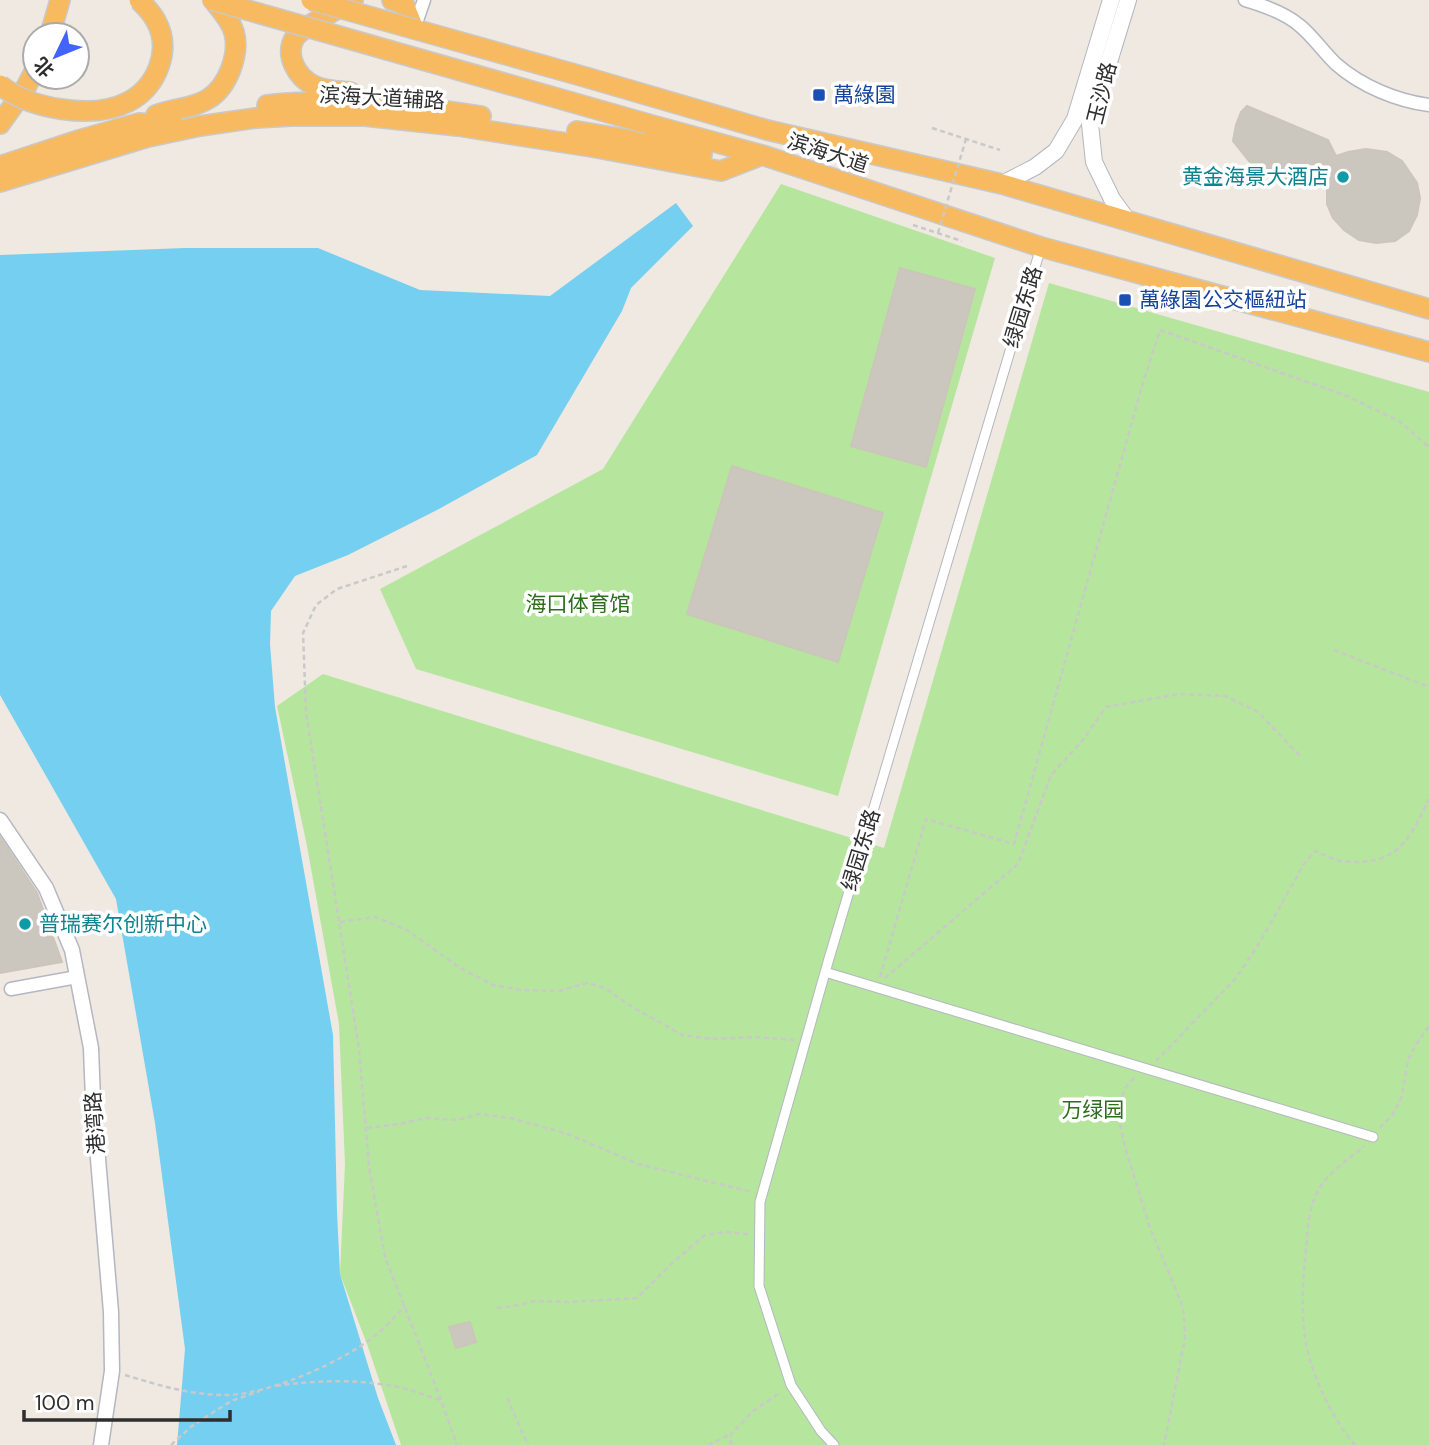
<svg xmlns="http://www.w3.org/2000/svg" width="1429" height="1445" viewBox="0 0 1429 1445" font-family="'DM Sans','Noto Sans SC',sans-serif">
	<rect width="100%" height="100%" fill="#efe9e1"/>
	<path fill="#b6e59e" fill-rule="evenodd" d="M781 184 995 258 838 796 416 669 380 589 603 469ZM900 268 975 289 926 466 851 445ZM732 466 883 513 838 661 687 614Z
		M1049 283 1429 392V1445H401L367 1344 340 1274 345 1164 339 1024 307 846 277 706 323 674 884 848Z"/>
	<path fill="#75cff0" d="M676 203 693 226 631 288 622 311 537 455 437 510 348 555 295 576 271 611 270 644 275 707 333 1035 337 1212 340 1274 378 1398 396 1445H177L185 1349 155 1123 116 899 0 695V255L185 248H318L420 290 550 296Z"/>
	<path fill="#cbc7bf" stroke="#cbc5ba" stroke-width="2" d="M1247 106 1328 140 1336 156 1348 152 1366 149 1387 152 1402 161 1417 183 1420 198 1417 215 1409 231 1395 241 1376 243 1359 240 1344 230 1333 218 1327 204V190L1323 180 1304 185 1285 182 1265 174 1249 161 1233 141 1236 125 1241 112Z
		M900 268 975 289 926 467 851 446Z
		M732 466 883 513 838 662 687 614Z
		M0 837 37 893 62 962 0 973Z
		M470 1322 476 1342 456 1348 449 1327Z"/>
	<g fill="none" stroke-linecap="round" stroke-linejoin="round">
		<g stroke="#b4b7c1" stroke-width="11">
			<path id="pedestrian" d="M825 972 1373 1137
				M834 1445 821 1431 791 1385 759 1286 760 1202 828 962 1041 247"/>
		</g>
		<g stroke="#b4b7c1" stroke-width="15">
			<path id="minor" d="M1245 0C1262 5 1285 13 1299 25 1313 36 1323 52 1336 64 1361 86 1397 101 1429 105
				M414 29 424 0
				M11 989 77 977"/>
		</g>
		<g stroke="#b4b7c1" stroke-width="17">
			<path id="tertiary" d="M0 820 46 888 72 950 91 1048 93 1100 111 1312 112 1371 101 1445"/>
		</g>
		<g stroke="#b4b7c1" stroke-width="18">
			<path id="secondary" d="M1002 184 1035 167 1056 151 1075 119 1111 0
				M1128 221 1112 199 1094 162 1090 124 1128 0"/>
		</g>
		<g stroke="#c9c9c9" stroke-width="22">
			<path id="trunk" d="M392 0 404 4 414 29 585 77 767 130 1002 184 1429 309
				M50 35 60 0
				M350 92C338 91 323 91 313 85 297 77 285 56 294 39 300 28 340 8 353 0
				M267 105C339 97 410 105 481 116
				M156 115C173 108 192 109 208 99 228 87 240 54 234 32 230 19 221 10 213 0
				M0 124 25 89 35 70
				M648 124 762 155 1041 247 1429 352
				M577 131 668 146 702 154
				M0 166 79 140 139 123 152 124 172 120
				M0 182 148 137 200 126 256 118 291 116H365L458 126 592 147 721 171 762 155"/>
		</g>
		<path stroke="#c9c9c9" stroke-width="2.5" stroke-dasharray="5 3.5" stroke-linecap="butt" d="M932 128 1000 150
			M913 225 962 241
			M407 566 337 589 316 605 303 633 306 712 359 1049 369 1167 385 1257 441 1400 457 1445
			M1334 650 1429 687
			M340 922 375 917 407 930 460 968 493 985 521 990 559 991 586 983 605 988 629 1005 682 1035 713 1039 755 1037 795 1040
			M880 977 926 819 1014 844 1142 386 1160 330 1347 396 1399 421 1429 447
			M885 978 1018 864 1051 775 1082 741 1106 707 1179 694 1225 696 1258 712 1301 757
			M1156 1061 1236 978 1260 942 1304 864 1315 851C1323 854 1332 859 1340 861 1345 862 1351 861 1356 862 1401 862 1411 835 1429 799
			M1134 1078 1125 1088 1119 1105V1120L1125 1147 1150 1228 1181 1302 1184 1315 1185 1338 1164 1445
			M367 1128 399 1124 425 1118 457 1120 479 1114 511 1118 568 1134 638 1164 752 1192
			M1380 1128 1393 1114 1402 1096 1408 1060 1415 1046 1429 1026
			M497 1308 514 1306 534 1301 569 1302 637 1298 672 1263 705 1235 727 1232 749 1234
			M125 1375C158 1385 190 1395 225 1395 268 1395 346 1361 378 1333 388 1325 396 1315 405 1306
			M276 1386C317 1380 358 1379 398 1387 413 1390 427 1396 441 1400
			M507 1398 528 1445
			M171 1445 192 1426 231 1401 260 1391
			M708 1445 731 1434
			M731 1445V1434L753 1411 781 1392
			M1355 1445C1332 1419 1311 1374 1305 1339 1301 1309 1303 1278 1306 1248 1308 1231 1308 1211 1316 1195 1325 1174 1347 1161 1364 1146"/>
		<use href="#pedestrian" stroke="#fff" stroke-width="9"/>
		<use href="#minor" stroke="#fff" stroke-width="12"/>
		<use href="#tertiary" stroke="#fff" stroke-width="14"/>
		<use href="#secondary" stroke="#fff" stroke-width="16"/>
		<use href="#trunk" stroke="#f8ba60" stroke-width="19"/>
		<g stroke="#c9c9c9" stroke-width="22" stroke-linecap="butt">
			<path id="trunk-bridge" d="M212 0 648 124
				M311 0 414 29
				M0 85C30 109 93 120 128 102 157 87 172 50 156 21 152 13 145 6 139 0"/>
		</g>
		<path stroke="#c9c9c9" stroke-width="2.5" stroke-dasharray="5 3.5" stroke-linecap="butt" d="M938 233 966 139"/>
		<use href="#trunk-bridge" stroke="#f8ba60" stroke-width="19"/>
	</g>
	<g fill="#1a4fb4" stroke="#fff" stroke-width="2.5">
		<rect x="812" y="88" width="14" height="14" rx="3.5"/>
		<rect x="1118" y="293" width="14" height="14" rx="3.5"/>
	</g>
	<g fill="#0f9aa8" stroke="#fff" stroke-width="2.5">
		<circle cx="1343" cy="177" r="7"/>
		<circle cx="25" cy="924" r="7"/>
	</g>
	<g text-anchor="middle" stroke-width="7" stroke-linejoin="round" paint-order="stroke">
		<g font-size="21" fill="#2e2e2e" stroke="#fff">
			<text transform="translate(1102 93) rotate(-76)" y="7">玉沙路</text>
			<text transform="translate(382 98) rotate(3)" y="7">滨海大道辅路</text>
			<text transform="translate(828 153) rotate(18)" y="7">滨海大道</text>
			<text transform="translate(1023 307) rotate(-73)" y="7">绿园东路</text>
			<text transform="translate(861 850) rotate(-73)" y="7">绿园东路</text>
			<text transform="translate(95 1123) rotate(-94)" y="7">港湾路</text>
		</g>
		<g font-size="21" fill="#164399" stroke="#fff" text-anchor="start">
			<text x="833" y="102">萬綠園</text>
			<text x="1139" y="307">萬綠園公交樞紐站</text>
		</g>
		<g font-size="21" fill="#0d838f" stroke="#fff" text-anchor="end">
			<text x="1329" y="184">黄金海景大酒店</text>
			<text x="39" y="931" text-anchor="start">普瑞赛尔创新中心</text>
		</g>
		<g font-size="21" fill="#2c6e1b" stroke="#fff">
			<text x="578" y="611">海口体育馆</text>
			<text x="1093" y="1117">万绿园</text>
		</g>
	</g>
	<g transform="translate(56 56) rotate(227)"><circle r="33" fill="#ffffff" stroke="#ababab" stroke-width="2"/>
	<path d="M0-5L12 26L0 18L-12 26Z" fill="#4264fb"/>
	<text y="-10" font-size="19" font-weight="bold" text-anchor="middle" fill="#2e2e2e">北</text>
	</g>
	<path d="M24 1410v10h206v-10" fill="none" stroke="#2e2e2e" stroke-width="3.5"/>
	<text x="35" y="1410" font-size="21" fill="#2e2e2e" stroke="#ffffff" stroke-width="5" paint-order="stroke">100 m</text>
</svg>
